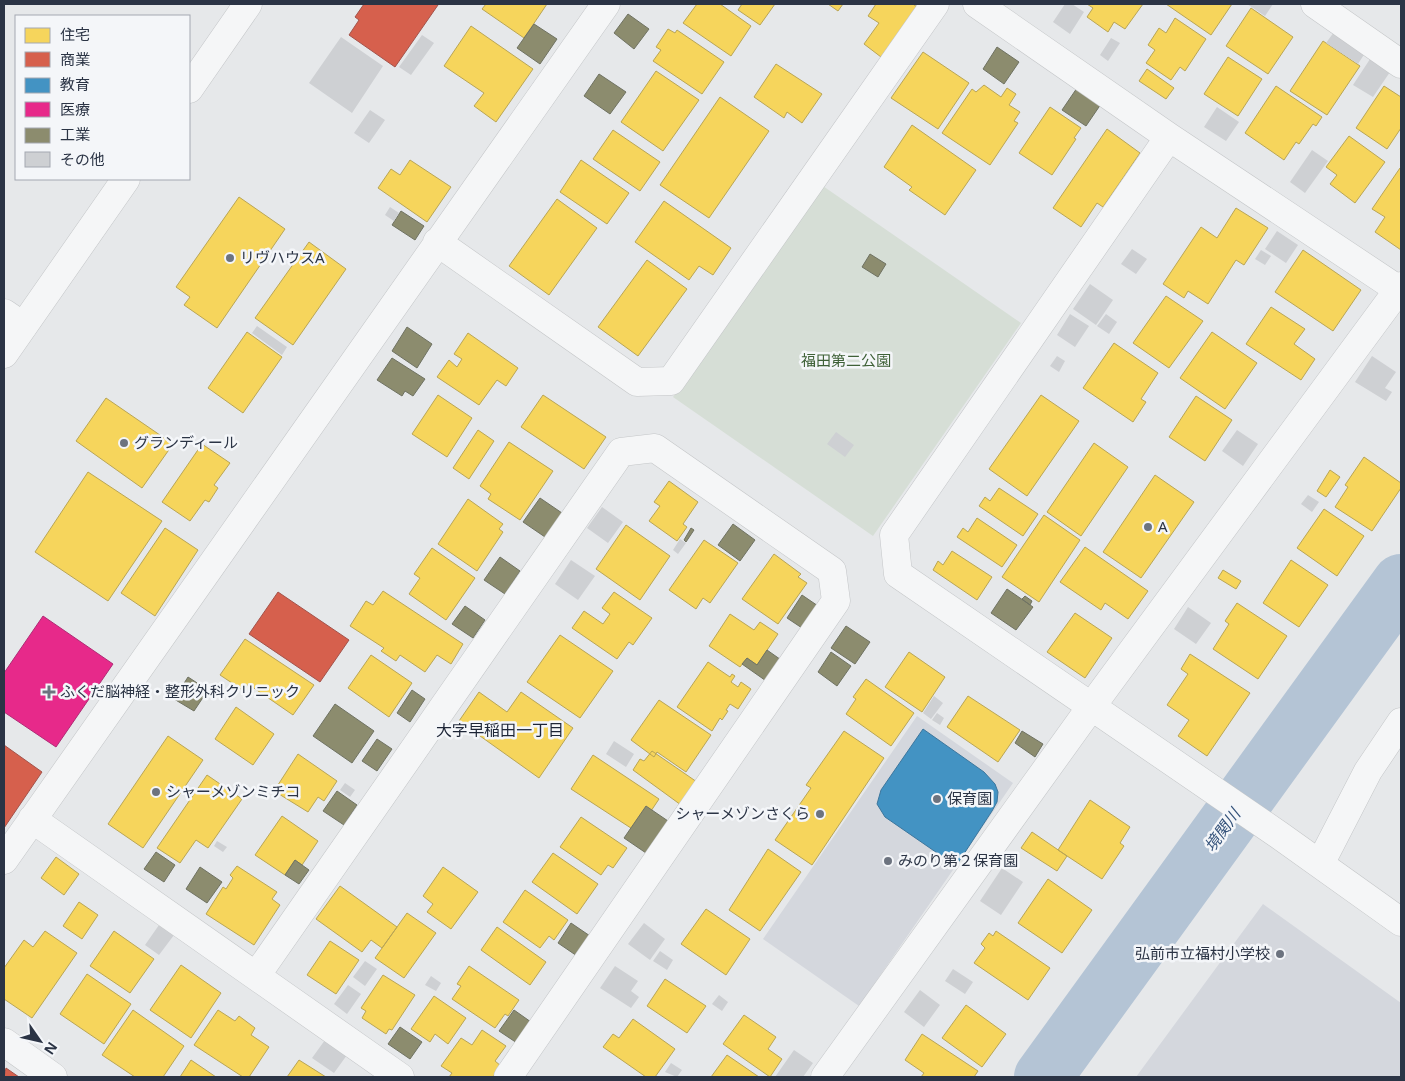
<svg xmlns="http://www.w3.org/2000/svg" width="1405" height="1081" viewBox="0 0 1405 1081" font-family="'Noto Sans','Noto Sans JP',sans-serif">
	<rect width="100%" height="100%" fill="#e6e8ea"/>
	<path fill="#d4d7dd" d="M917 716 1013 783 859 1006 763 939Z
		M1263 904 1401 1003V1077H1136Z"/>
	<path fill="#d6ded6" d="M820 184 1021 323 873 536 673 397Z"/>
	<path fill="#f6d55c" stroke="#b9a555" d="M486 4H547L524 38 482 9Z
		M697 4H720L751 26 731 56 683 23Z
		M742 4H775L760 25 738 10Z
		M828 4H843L838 11Z
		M876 4H913L917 7 881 57 864 44 879 23 868 16Z
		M1087 4H1143L1125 29 1114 22 1108 32 1087 17 1093 8Z
		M1166 4H1232L1211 35Z
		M1251 8 1293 37 1268 74 1226 46Z
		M1175 18 1206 39 1185 71 1180 67 1171 80 1146 63 1155 50 1148 45 1159 28 1166 33Z
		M471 26 533 69 496 122 474 106 484 93 444 66Z
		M668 29 675 33 677 30 724 62 702 94 653 61 661 50 656 47Z
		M1323 41 1360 66 1327 115 1290 91Z
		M923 52 969 83 938 129 891 98Z
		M1228 57 1262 79 1238 116 1204 94Z
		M776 64 822 94 802 123 787 112 784 118 754 97Z
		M1147 69 1174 88 1166 99 1139 81Z
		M656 71 699 100 663 151 621 122Z
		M984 85 1001 97 1007 88 1016 94 1009 105 1020 112 1014 121 1018 123 990 165 942 133 972 89 976 92Z
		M1276 86 1322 117 1316 126 1313 124 1299 144 1296 142 1284 160 1245 133Z
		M1384 86 1401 97V128L1387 149 1356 128Z
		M720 97 769 131 709 218 660 185Z
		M1050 107 1081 128 1074 138 1076 139 1052 175 1019 153Z
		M912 125 976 170 945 215 909 190 912 187 884 167Z
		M1107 129 1140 153 1103 207 1097 203 1081 227 1053 208Z
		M613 130 660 162 640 191 593 159Z
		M1349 136 1385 162 1355 203 1330 184 1337 175 1326 167Z
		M410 160 451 187 427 222 378 188 391 169 400 175Z
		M581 160 629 193 607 224 560 192Z
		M1400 168 1401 169V250L1375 232 1385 217 1372 209Z
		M239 197 285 229 217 328 184 305 190 297 176 287Z
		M557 199 597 228 549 295 509 266Z
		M664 201 731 248 713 275 699 266 689 280 635 242Z
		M1236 208 1268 228 1244 265 1236 260 1208 304 1188 291 1184 298 1163 284 1201 227 1217 238Z
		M309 242 346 269 293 345 255 318Z
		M1303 250 1361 290 1333 331 1275 292Z
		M647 260 687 289 638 356 598 327Z
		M1166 296 1203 321 1169 368 1133 343Z
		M1271 307 1305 329 1294 344 1315 359 1301 380 1246 344Z
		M247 332 282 357 243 413 208 388Z
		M1212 332 1257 363 1225 409 1180 378Z
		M468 333 518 368 506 386 497 380 479 405 437 377 449 360 457 367 462 359 454 354Z
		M1114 343 1158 373 1141 399 1146 402 1133 422 1083 388Z
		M438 395 472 418 447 457 412 434Z
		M543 395 606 437 584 469 521 427Z
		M1041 395 1079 421 1027 496 989 469Z
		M1196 396 1232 420 1205 461 1169 437Z
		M106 398 173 444 142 488 76 441Z
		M478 430 494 441 469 479 453 468Z
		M509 442 553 471 520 520 488 499 491 494 480 486Z
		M1094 443 1128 467 1081 536 1047 512Z
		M202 444 230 463 214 485 218 488 209 502 205 500 190 521 162 502Z
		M1364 457 1401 483V488L1372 531 1335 507 1348 487 1345 485Z
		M1330 470 1340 477 1326 497 1317 491Z
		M88 472 162 521 108 601 35 552Z
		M1155 475 1194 502 1141 578 1103 552Z
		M669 481 698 502 683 524 687 527 677 541 649 521 660 506 654 502Z
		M999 488 1038 514 1023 536 979 506 985 497 990 501Z
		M468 499 503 524 499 529 503 532 477 571 438 544Z
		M1324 509 1364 536 1337 576 1297 548Z
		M1044 515 1080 540 1039 602 1002 577Z
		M977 518 1017 545 1002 567 957 537 963 528 968 532Z
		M626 525 670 556 640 600 596 569Z
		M165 528 198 550 155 616 121 593Z
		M704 540 738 563 710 603 703 598 696 609 669 590Z
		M1085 547 1148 591 1128 619 1105 603 1101 610 1060 582Z
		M432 548 475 578 446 620 409 594 420 578 414 574Z
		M952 551 992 577 977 600 933 570 938 561 943 565Z
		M774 554 801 574 798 577 807 583 778 624 742 599Z
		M1291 560 1328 585 1299 627 1263 603Z
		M1223 570 1241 581 1236 589 1218 578Z
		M383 591 463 644 451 664 437 655 425 672 400 655 396 661 381 651 384 648 350 626 366 601 373 605Z
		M614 592 652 618 633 645 629 642 617 659 572 628 584 611 603 624 610 614 602 608Z
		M1237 603 1287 636 1258 679 1213 649 1229 624 1225 621Z
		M1075 613 1112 638 1085 678 1047 652Z
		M730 614 754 630 760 622 778 634 757 665 747 658 740 667 709 646Z
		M560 635 613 671 580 718 527 682Z
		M245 639 314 685 293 715 248 684 244 691 220 675Z
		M909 652 945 677 922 712 885 687Z
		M1190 654 1250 693 1207 756 1178 736 1189 720 1167 705 1188 674 1181 669Z
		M371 655 412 683 389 717 348 688Z
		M708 662 730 677 732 674 735 676 731 682 738 687 741 682 751 689 738 709 730 704 726 710 728 711 722 720 720 718 712 731 677 707Z
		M866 679 914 713 891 746 846 714 856 699 853 697Z
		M479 692 507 712 521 692 573 728 539 778 459 721Z
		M968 696 1020 730 998 762 947 727Z
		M659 700 711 735 686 772 657 752 654 757 631 740Z
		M236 707 274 734 253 765 215 739Z
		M844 731 884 758 812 865 775 840 811 788 806 785Z
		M168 736 203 760 143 848 108 824Z
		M652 751 697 782 681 805 633 770 640 759 644 761Z
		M298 754 337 781 324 801 318 797 308 812 274 791Z
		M593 755 659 799 637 832 571 789Z
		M207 775 242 799 208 848 196 840 180 863 157 848Z
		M1090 800 1130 827 1120 843 1124 846 1102 879 1058 850Z
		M282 816 318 841 302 865 295 860 285 875 255 855Z
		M581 817 627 848 613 868 608 865 601 875 560 847Z
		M1032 832 1067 856 1057 871 1021 848Z
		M768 849 801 872 760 931 729 910Z
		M553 853 598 884 577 914 532 882Z
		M56 857 79 874 64 895 41 878Z
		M237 866 277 892 272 899 280 905 254 945 206 914 223 887 226 889 233 878 230 875Z
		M443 867 478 892 451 929 427 912 433 904 423 896Z
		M1048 879 1092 910 1062 953 1018 923Z
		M340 886 397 927 382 948 371 940 362 952 316 919Z
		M525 890 568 920 554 940 549 936 540 948 503 922Z
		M79 902 98 915 82 939 63 926Z
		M706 909 750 939 726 975 681 944Z
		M407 913 436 933 404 978 375 958Z
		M497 927 546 962 530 985 481 950Z
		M45 931 77 953 32 1018 4 999V968L24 940 33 947Z
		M114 931 154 959 130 993 90 966Z
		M996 931 1050 968 1028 1000 974 963 985 948 981 944 989 933 993 936Z
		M330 941 359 960 336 994 307 975Z
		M181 965 221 993 191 1038 150 1010Z
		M469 966 519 1000 508 1016 505 1014 495 1028 452 999 461 986 457 984Z
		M87 974 131 1004 104 1044 60 1014Z
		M383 975 415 995 392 1030 389 1029 386 1034 362 1018 366 1011 361 1008Z
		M665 979 706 1006 687 1033 647 1006Z
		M434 996 466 1018 448 1044 435 1034 430 1042 411 1029Z
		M966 1005 1006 1034 982 1067 942 1038Z
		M133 1010 184 1046 163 1077H135L102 1055Z
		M218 1010 235 1021 239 1016 255 1028 251 1035 269 1047 249 1077H243L194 1045Z
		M744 1015 776 1037 768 1049 782 1059 770 1077 723 1044Z
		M633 1019 675 1049 655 1077H646L603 1047 613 1034 619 1038Z
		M482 1030 506 1046 495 1061 501 1066 493 1077H449L452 1073 441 1066 461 1038 472 1045Z
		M922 1034 978 1071 974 1077H921L924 1073 905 1060Z
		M727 1055 759 1077H711Z
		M191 1060 216 1077H180Z
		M299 1060 326 1077H287Z"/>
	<path fill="#d6604d" stroke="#a3534b" d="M364 4H436L438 5 395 67 349 35 359 20 355 17Z
		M278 592 349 640 320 682 249 634Z
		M4 745 42 772 4 828Z
		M6 1068 19 1077H4Z"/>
	<path fill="#4393c3" stroke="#3c769d" d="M923 729 984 772 995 784 998 792 997 802 992 811 956 866 885 817 877 804 881 790Z"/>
	<path fill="#e7298a" stroke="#af2c75" d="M43 616 113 664 56 747 4 712V673Z"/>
	<path fill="#8c8c6e" stroke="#6f7262" d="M628 14 649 29 634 49 614 33Z
		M534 24 557 39 540 64 517 48Z
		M997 47 1019 62 1004 84 983 69Z
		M599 74 626 92 610 114 584 96Z
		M1077 88 1101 104 1086 126 1062 110Z
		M401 211 424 226 415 240 392 225Z
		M870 254 886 264 878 277 862 267Z
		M407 327 432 344 417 368 392 351Z
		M392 358 425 379 413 396 405 391 402 396 377 380Z
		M540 498 562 513 545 537 523 522Z
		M733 524 755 540 740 561 718 545Z
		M691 528 694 530 686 542 684 540Z
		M500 557 520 571 505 594 484 580Z
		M1007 589 1033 607 1016 630 991 613Z
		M802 595 821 608 805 630 787 618Z
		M1025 596 1032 601 1030 605 1022 599Z
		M465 606 485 620 473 638 452 624Z
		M846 626 870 642 855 664 831 648Z
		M767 650 784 662 769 683 742 664 747 658 757 665Z
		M831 652 851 666 837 686 818 672Z
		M188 677 208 690 194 711 174 699Z
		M412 690 425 699 410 722 397 713Z
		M335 704 374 731 352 763 313 736Z
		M1022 731 1043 744 1035 757 1015 743Z
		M377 739 392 749 377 771 362 761Z
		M337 791 357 805 344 825 323 811Z
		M646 806 668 821 646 853 624 838Z
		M156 852 175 865 164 882 144 869Z
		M295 860 309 870 299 884 285 875Z
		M200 867 222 882 207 903 186 889Z
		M571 923 593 938 580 958 558 943Z
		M514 1010 531 1022 517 1043 499 1031Z
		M400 1027 422 1042 410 1059 388 1044Z"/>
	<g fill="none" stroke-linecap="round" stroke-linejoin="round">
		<path stroke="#b4c4d5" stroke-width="58" d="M1043 1077 1401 583"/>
	</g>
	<path fill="#ced0d3" d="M1065 4H1072L1084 12 1070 34 1053 22Z
		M1247 4H1273L1265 16Z
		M1334 32 1365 53 1358 64 1326 43Z
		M422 35 434 43 411 75 399 67Z
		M341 37 383 66 352 113 309 83Z
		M1111 38 1120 43 1108 61 1100 55Z
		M1370 59 1390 72 1373 97 1353 85Z
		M1217 107 1239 122 1226 141 1204 127Z
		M370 110 385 120 369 143 354 133Z
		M1312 150 1328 161 1305 193 1290 182Z
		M390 207 399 213 394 221 385 215Z
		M1277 231 1298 245 1286 263 1265 249Z
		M1132 249 1147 259 1136 274 1121 264Z
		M1261 250 1271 256 1265 265 1255 259Z
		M1090 284 1113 300 1096 325 1073 309Z
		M1070 314 1089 326 1075 347 1057 335Z
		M1106 314 1117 322 1109 334 1097 326Z
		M257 326 287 347 282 355 252 333Z
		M1057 356 1065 361 1059 372 1050 366Z
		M1372 356 1396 372 1385 388 1392 392 1386 401 1355 382Z
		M1237 430 1258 444 1243 466 1222 451Z
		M836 432 854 445 845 457 827 444Z
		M1308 495 1319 502 1312 512 1301 504Z
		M602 507 623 522 608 543 587 528Z
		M680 539 686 543 678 554 673 550Z
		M571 560 595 576 578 600 555 584Z
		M1188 607 1211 623 1196 644 1174 629Z
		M934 696 943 703 931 719 923 713Z
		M937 713 944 718 940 725 932 720Z
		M614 741 634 754 626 767 606 754Z
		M345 783 355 790 350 797 340 790Z
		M217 841 227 847 223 852 214 846Z
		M1002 868 1023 882 1001 915 980 901Z
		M644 923 665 939 650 960 628 944Z
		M159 925 174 935 159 955 145 945Z
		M660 951 673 960 667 970 653 961Z
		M365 961 377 969 365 986 353 977Z
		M615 966 638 981 631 991 639 997 631 1008 600 988Z
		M953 969 973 982 965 994 945 981Z
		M431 976 441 983 436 991 425 985Z
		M348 985 361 994 347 1014 334 1004Z
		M920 990 940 1005 924 1027 904 1012Z
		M719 995 728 1002 722 1011 712 1004Z
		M325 1040 347 1055 334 1073 312 1058Z
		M794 1050 813 1063 803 1077H775Z
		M671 1063 682 1070 677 1077 665 1072Z"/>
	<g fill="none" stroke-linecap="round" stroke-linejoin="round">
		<g stroke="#c4c6c8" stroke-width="29">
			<path id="minor" d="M977 4 1169 137 1399 290
				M1315 4 1401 64
				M1169 137 894 535 898 574 1279 835 1401 922
				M437 242 637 382 671 381 935 4
				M4 313 23 326
				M32 819 400 1077
				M4 860 606 4
				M1320 864 1368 771 1401 722
				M256 976 621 452 655 448 832 571 836 601 508 1077
				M4 1042 53 1077
				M825 1077 1091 707 1401 286"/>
		</g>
		<g stroke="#c4c6c8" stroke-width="29">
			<path id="tertiary" d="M189 89 248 4
				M4 354 126 179"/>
		</g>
		<use href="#minor" stroke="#f5f6f7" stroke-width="28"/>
		<use href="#tertiary" stroke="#f5f6f7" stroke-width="28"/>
	</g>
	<g fill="#6c737f" stroke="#f4f6f9" stroke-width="2">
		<circle cx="230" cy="258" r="5"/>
		<circle cx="124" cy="443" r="5"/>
		<circle cx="1148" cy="527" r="5"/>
		<path d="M46.5 684.5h5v5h5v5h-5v5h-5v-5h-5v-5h5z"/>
		<circle cx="156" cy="792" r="5"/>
		<circle cx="937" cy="799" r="5"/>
		<circle cx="820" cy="814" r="5"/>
		<circle cx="888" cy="861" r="5"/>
		<circle cx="1280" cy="954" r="5"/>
	</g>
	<g text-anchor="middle" stroke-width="5" stroke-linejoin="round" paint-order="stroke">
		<g font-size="15" fill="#2b3445" stroke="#f4f6f9" text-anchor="start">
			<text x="240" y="263">リヴハウスA</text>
			<text x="134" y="448">グランディール</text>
			<text x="1158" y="532">A</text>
			<text x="60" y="697">ふくだ脳神経・整形外科クリニック</text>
			<text x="166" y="797">シャーメゾンミチコ</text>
			<text x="947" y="804">保育園</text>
			<text x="810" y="819" text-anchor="end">シャーメゾンさくら</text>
			<text x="898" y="866">みのり第２保育園</text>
			<text x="1270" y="959" text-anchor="end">弘前市立福村小学校</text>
		</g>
		<g font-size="15" fill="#3f6138" stroke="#f4f6f9">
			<text x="846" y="366">福田第二公園</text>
		</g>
		<g font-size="16" fill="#1d2536" stroke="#f4f6f9">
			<text x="500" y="736">大字早稲田一丁目</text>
		</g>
		<g font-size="16" font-style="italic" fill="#34527a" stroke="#f4f6f9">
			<text transform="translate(1222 830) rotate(-54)" y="6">境関川</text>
		</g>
	</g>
	<rect width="1405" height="1081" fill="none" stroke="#2b3445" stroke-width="10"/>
	<rect x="15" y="15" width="175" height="165" fill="#f4f6f9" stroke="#a4a8b1"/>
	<rect x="25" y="28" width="25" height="15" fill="#f6d55c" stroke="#a4a8b1"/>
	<text x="60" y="40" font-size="15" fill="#2b3445">住宅</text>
	<rect x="25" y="52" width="25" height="15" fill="#d6604d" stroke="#a4a8b1"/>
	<text x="60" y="65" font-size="15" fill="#2b3445">商業</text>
	<rect x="25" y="78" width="25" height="15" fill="#4393c3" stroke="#a4a8b1"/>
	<text x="60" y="90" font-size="15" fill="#2b3445">教育</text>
	<rect x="25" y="102" width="25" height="15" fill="#e7298a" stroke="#a4a8b1"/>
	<text x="60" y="115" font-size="15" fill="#2b3445">医療</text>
	<rect x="25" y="128" width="25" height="15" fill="#8c8c6e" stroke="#a4a8b1"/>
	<text x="60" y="140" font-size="15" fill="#2b3445">工業</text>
	<rect x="25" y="152" width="25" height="15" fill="#ced0d3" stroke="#a4a8b1"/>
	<text x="60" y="165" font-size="15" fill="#2b3445">その他</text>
	<g transform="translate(40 1041) rotate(124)" stroke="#f4f6f9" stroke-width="4" paint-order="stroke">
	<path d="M0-4L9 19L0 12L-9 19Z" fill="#2b3445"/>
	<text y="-8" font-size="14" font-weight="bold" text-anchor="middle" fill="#2b3445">N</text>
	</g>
</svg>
